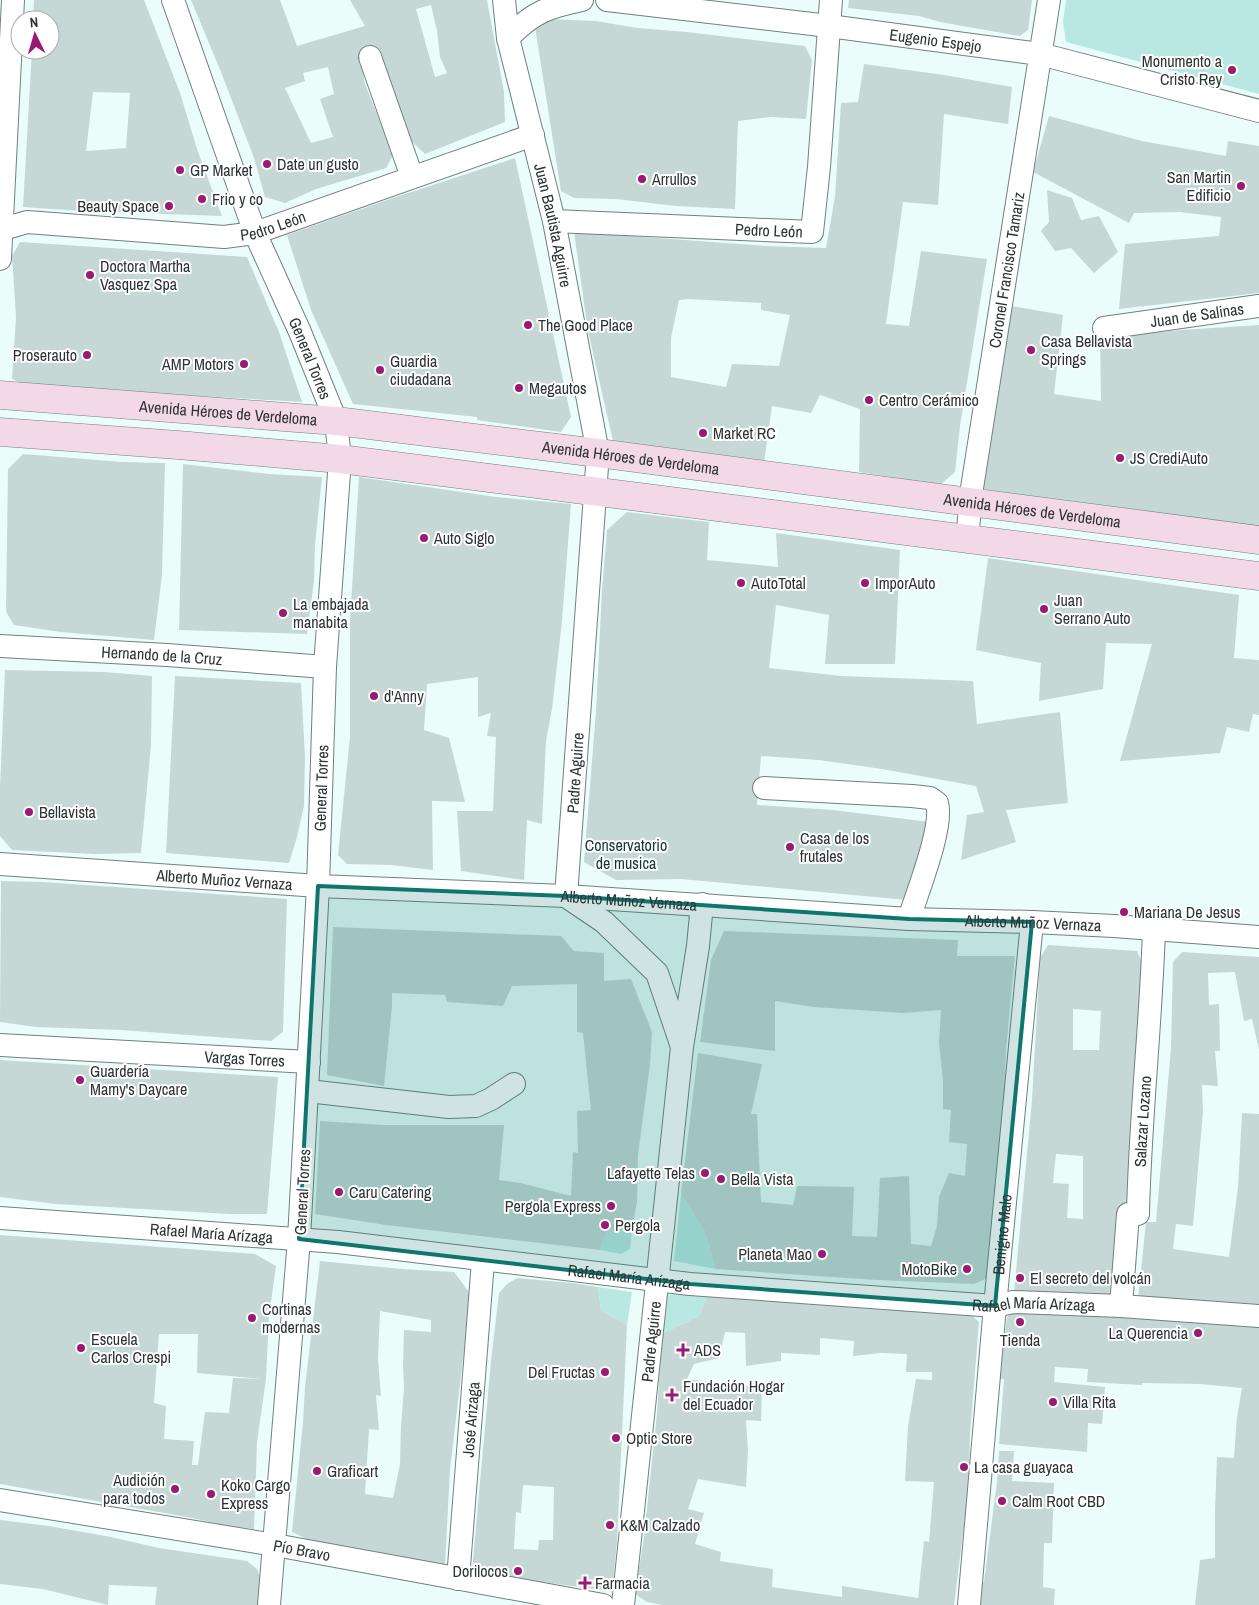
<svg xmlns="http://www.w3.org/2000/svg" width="1259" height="1605" viewBox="0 0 1259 1605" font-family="'Archivo Narrow',sans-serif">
	<rect width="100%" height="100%" fill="#eafdfb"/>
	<path fill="#b9e8e3" d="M1066 0H1259V94L1066 42 1063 22Z
		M681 1194 704 1230 716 1269 674 1261Z
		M632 1229 630 1249 621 1254 600 1250 607 1231Z
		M598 1287 632 1292 627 1325 601 1310Z
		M665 1294 707 1296 699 1316 662 1334Z"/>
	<path fill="#c5d8d5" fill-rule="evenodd" d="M34 0H144L180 93 198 152 222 216 80 211 23 207 32 50H50V20H33ZM93 92 130 93 126 148 86 151Z
		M191 0H280L297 46 365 26 350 0H487L504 92 505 122 425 154 408 138 376 47 360 58 365 84 393 155 386 168 316 189 285 203 265 197 254 158 221 72ZM431 5 437 31 440 57 447 73 435 77 416 9ZM328 67 334 94 320 99 333 137 311 143 285 88 305 81 303 73Z
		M849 0H1032L1028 30 1020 36 940 22 919 16 848 8Z
		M547 19 596 21 637 28 687 32 805 46 812 60 806 119 771 117 738 121 735 209 676 206 616 199 574 198 561 191 535 27Z
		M864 64 944 75 1012 87 1008 124 944 114 938 205 903 202 886 324 909 326 921 251 987 259 960 426 955 472 940 485 859 472 860 409 820 395 811 413 772 406 764 463 613 441 588 331 574 232 766 246 826 248 835 197 841 103 858 102ZM688 299 761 303V310L790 315 779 366 732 364 726 387 671 377V338L679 300Z
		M1049 116 1142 141 1226 156 1228 141 1259 146V293L1119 309 1125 244 1219 236 1221 217 1180 212 1134 213 1129 223 1033 172Z
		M515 158 571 417 561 432 477 420V417L353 404 311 310 287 235 390 199Z
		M1047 190 1072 198 1081 220 1099 216 1118 252 1094 273 1071 248 1055 251 1041 231 1049 222Z
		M20 242 247 257 279 332 302 402 29 386 12 379 16 317 12 256Z
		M1011 306 1063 315 1054 394 1101 401 1100 338 1181 330 1259 325V525L1058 501 983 489Z
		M23 454 122 462 165 463 162 575 154 640 61 632 14 625 6 612 8 469Z
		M183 464 269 474 322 477 315 545 314 581 307 634 179 630Z
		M359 477 496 497 571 504 562 621 552 709 546 741 542 824 527 820 524 880 461 871 457 811H493L496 737 487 736 491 713 478 717V677L427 684 424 730 449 738 465 802 432 801 433 870 391 865 347 864 338 855 350 737V620Z
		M627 512 709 522 707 560 778 567 776 533 900 550 895 664H825L829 615 776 605 769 668 841 676 973 681 977 724 1060 712 1068 803 1006 810 1016 842 961 860 967 815 984 812 976 786 882 769 819 760 761 756 757 805 833 810 930 822 907 900 681 879 616 880 584 862 596 711 602 590 607 530Z
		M988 558 1239 595 1234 658 1259 660V715L1253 714 1249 732 1227 727 1220 753 1120 761 1152 644 1106 643 1103 689 1039 701 1041 663 976 650Z
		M5 670 104 672 152 676 151 745 141 853 95 854 12 850 0 836V788Z
		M175 676 301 683 305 757 304 806 297 837 289 863 166 853Z
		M1 881 42 882 287 899 283 1032 271 1041 121 1030 36 1027 0 1022Z
		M333 927 561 936 574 951 604 953V981L631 979 652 1032 650 1064 638 1155 637 1202 632 1229 607 1231 600 1250 386 1225 315 1214 320 1121 383 1125H504L499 1180 521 1183 571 1196 573 1152 578 1153 577 1111 591 1110 583 1033 577 1032V984L512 986 503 1006 447 1002 445 995 392 993V1006L384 1086 327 1075Z
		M724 931 958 940 957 956H1015L1006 1050 1003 1116 993 1204 988 1278 974 1284 877 1280 716 1269 704 1230 681 1194 698 1053 762 1064 751 1114H757L761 1202 793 1205 797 1186 854 1187 852 1236 877 1237 880 1178 909 1176 911 1244 931 1246 937 1226 939 1197 949 1173 965 1176 967 1144 949 1142 951 1110 943 1109V1080L939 1043 941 1010 903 1013 814 1007 775 1001V1051L700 1042 711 960Z
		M1048 945 1137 951 1143 965 1131 1209 1117 1296 1014 1293 1032 1100 1040 958ZM1073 1009 1101 1011 1099 1050H1073ZM1056 1154 1083 1156V1219L1067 1218 1069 1184 1053 1183Z
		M1182 952 1259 957V1050L1252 1019 1244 1021 1235 972 1208 973 1209 1005 1219 1004 1220 1051H1215L1218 1086 1202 1085 1203 1112 1193 1226 1176 1224 1173 1249 1229 1257 1238 1187 1242 1113 1259 1114V1307L1138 1299 1146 1222H1156L1171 1048 1173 962Z
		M0 1060 278 1077 267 1214H229L56 1204 0 1197Z
		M0 1235 255 1254 276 1266 269 1316 266 1379 257 1442 254 1529 224 1525 187 1517 0 1484ZM159 1334H198L197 1373 261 1379 233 1378 229 1413 205 1412 198 1465H192L194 1441 164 1439 166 1406 154 1403Z
		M320 1261 402 1269 454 1272 469 1292 466 1333 450 1470 445 1565 309 1540 292 1532 303 1422 305 1387ZM380 1311 431 1320V1332L404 1330 403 1364 404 1388 401 1426 400 1464 393 1498 365 1494 369 1429 379 1430 376 1395 381 1396 378 1359Z
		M517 1278 572 1283 598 1287 601 1310 627 1325 617 1542 613 1581 603 1590 510 1578 472 1571 491 1361 499 1293 507 1284ZM523 1485 554 1487 553 1540H539L538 1550 514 1549 516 1512 521 1513Z
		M707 1296 966 1310 979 1322 970 1434 969 1486 954 1605H663L647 1602 635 1594 644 1537 657 1413 662 1334 699 1316ZM725 1332 745 1333 746 1366 781 1361V1353L820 1355V1338L854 1341 853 1356 881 1353 907 1354 906 1372H932V1380L916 1379 908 1426 905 1481 934 1482 929 1542 924 1541 918 1598 842 1586V1597L772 1587 773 1569 720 1561 721 1552 695 1544 704 1513 688 1509 698 1479 746 1487 748 1450 746 1420 761 1421 762 1385 742 1386 687 1379 694 1364 719 1358Z
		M1018 1307 1259 1323V1605H1195L1200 1560 1215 1558V1510L1217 1457 1234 1458 1237 1417 1242 1388 1200 1384 1142 1383V1385L1087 1382 1088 1369 1055 1367 1054 1382 1105 1387 1102 1424 1088 1423 1087 1452 999 1444 1004 1379H998L1001 1334 1005 1335 1007 1317Z
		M999 1451H1014L1012 1481 1054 1483 1052 1543H1044L1043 1587 1055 1589 1054 1605H976L978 1582H984L997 1482Z
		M0 1520 49 1526 111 1537 159 1548 247 1561 257 1569 260 1577 259 1605H155L157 1587 109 1585 108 1605 43 1589 0 1584Z"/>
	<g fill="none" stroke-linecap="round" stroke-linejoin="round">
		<g stroke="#70807e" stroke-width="24">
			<g id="street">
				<path id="s1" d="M173 0 255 233 300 332 336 421 340 459 325 667 318 886 299 1239 269 1605"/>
				<path id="s2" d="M504 0 508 38 554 221 598 453 566 896"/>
				<path id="s3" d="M607 0 829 26 1040 54 1259 111"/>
				<path d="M508 38C533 12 548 7 582 0"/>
				<path d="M370 57 412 177"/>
				<path id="s4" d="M554 221 812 232 819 167 831 0"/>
				<path id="s5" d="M0 230 27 222 224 237 255 233 533 135"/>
				<path d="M0 259 13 0"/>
				<path id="s6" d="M1104 328 1259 306"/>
				<path id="s7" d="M967 539 972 488 1049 0"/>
				<path id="s8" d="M0 646 167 655 325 667"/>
				<path d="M764 788 912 796 930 798 937 803C944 826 917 893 909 919"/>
				<path id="s9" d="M0 864 318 886 566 896 909 919 1032 922 1114 926 1259 937"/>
				<path d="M567 897 604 922 657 973 681 1044"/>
				<path id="s10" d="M0 1045 309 1062"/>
				<path d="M308 1091 449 1107 476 1106 491 1099 514 1084"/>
				<path id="s11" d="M0 1218 338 1242 690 1284 995 1306 1013 1302 1121 1306 1259 1316"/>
				<path id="s12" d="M1121 1306 1128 1214H1138C1140 1119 1151 1024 1154 929"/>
				<path id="s13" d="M0 1500 275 1545 603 1605"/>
				<path id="s14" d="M458 1579 483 1261"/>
				<path id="s15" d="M623 1605 682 1047 698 946 702 904"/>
				<path id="s16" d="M969 1605 995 1306 1032 922"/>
			</g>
		</g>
		<g stroke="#70807e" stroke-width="29">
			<g id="secondary">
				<path id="s17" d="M0 395 336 421 598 453 1259 540"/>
				<path d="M0 432 178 445 340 459 1259 576"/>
			</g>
		</g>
		<use href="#street" stroke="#fff" stroke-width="22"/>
		<use href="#secondary" stroke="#f3d8e8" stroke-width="28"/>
	</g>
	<path fill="#0f766e" fill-opacity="0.2" stroke="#0f766e" stroke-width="4" stroke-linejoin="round" d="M318 886 566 896 909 919 1032 922 995 1306 690 1284 299 1239Z"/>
	<g fill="#991b71" stroke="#fff" stroke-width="2">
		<circle cx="1232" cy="70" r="5"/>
		<circle cx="267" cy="164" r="5"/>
		<circle cx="180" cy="170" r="5"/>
		<circle cx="642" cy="179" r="5"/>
		<circle cx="1241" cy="186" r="5"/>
		<circle cx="202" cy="199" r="5"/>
		<circle cx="169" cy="206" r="5"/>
		<circle cx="90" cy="275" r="5"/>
		<circle cx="528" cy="325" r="5"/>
		<circle cx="1031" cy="350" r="5"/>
		<circle cx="87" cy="355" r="5"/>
		<circle cx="244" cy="364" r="5"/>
		<circle cx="380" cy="370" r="5"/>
		<circle cx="519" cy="388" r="5"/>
		<circle cx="869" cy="400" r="5"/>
		<circle cx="703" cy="433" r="5"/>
		<circle cx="1120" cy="458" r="5"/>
		<circle cx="424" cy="538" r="5"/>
		<circle cx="741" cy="583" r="5"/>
		<circle cx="865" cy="583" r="5"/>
		<circle cx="1044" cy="609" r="5"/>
		<circle cx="283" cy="613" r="5"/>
		<circle cx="374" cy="696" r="5"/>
		<circle cx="29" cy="812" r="5"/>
		<circle cx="790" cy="847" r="5"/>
		<circle cx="1124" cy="912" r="5"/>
		<circle cx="80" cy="1080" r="5"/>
		<circle cx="705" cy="1173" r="5"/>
		<circle cx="721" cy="1179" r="5"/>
		<circle cx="339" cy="1192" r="5"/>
		<circle cx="611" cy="1206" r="5"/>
		<circle cx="605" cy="1225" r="5"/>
		<circle cx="822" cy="1254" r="5"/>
		<circle cx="967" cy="1269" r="5"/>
		<circle cx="1020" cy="1278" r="5"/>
		<circle cx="252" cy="1318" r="5"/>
		<circle cx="1020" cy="1322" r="5"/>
		<circle cx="1198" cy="1333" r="5"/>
		<circle cx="81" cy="1348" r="5"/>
		<path d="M680.5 1342.5h5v5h5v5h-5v5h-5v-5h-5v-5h5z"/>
		<circle cx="605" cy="1372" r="5"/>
		<path d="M669.5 1387.5h5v5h5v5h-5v5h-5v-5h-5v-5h5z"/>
		<circle cx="1053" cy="1402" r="5"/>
		<circle cx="616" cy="1438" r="5"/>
		<circle cx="964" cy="1467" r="5"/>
		<circle cx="317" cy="1471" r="5"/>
		<circle cx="175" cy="1489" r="5"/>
		<circle cx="211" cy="1494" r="5"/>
		<circle cx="1002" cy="1501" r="5"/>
		<circle cx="610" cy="1525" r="5"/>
		<circle cx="518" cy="1571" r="5"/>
		<path d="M582.5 1575.5h5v5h5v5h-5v5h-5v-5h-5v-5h5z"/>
	</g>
	<g text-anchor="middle" stroke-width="4" stroke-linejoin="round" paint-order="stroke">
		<g font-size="16" fill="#2d3434" stroke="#fff">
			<text dy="6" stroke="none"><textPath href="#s3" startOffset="331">Eugenio Espejo</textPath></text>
			<text dy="6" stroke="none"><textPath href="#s5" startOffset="276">Pedro León</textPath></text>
			<text dy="6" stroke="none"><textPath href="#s2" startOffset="231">Juan Bautista Aguirre</textPath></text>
			<text dy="6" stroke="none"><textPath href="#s4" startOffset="215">Pedro León</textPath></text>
			<text dy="6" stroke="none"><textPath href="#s7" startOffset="272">Coronel Francisco Tamariz</textPath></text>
			<text dy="6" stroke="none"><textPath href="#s6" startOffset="94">Juan de Salinas</textPath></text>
			<text dy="6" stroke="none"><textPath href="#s1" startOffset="384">General Torres</textPath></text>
			<text dy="6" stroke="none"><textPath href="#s17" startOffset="229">Avenida Héroes de Verdeloma</textPath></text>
			<text dy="6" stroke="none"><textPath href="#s17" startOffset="634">Avenida Héroes de Verdeloma</textPath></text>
			<text dy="6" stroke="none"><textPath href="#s17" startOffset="1039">Avenida Héroes de Verdeloma</textPath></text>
			<text dy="6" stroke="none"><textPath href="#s8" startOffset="162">Hernando de la Cruz</textPath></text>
			<text transform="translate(575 773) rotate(-86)" y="6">Padre Aguirre</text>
			<text transform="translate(321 788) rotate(-88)" y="6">General Torres</text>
			<text dy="6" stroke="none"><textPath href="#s9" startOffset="225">Alberto Muñoz Vernaza</textPath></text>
			<text dy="6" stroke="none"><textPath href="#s9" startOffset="630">Alberto Muñoz Vernaza</textPath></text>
			<text dy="6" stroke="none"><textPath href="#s9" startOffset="1035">Alberto Muñoz Vernaza</textPath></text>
			<text dy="6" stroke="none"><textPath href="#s10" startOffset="245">Vargas Torres</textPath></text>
			<text dy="6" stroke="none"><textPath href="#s12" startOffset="195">Salazar Lozano</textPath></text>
			<text transform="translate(302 1192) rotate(-87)" y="6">General Torres</text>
			<text dy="6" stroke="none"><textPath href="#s11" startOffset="212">Rafael María Arízaga</textPath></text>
			<text dy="6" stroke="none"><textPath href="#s16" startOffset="372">Benigno Malo</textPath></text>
			<text dy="6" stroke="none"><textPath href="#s11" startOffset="632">Rafael María Arízaga</textPath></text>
			<text dy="6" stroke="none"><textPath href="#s11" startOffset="1038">Rafael María Arízaga</textPath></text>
			<text dy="6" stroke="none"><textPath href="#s15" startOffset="265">Padre Aguirre</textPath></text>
			<text dy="6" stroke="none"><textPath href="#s14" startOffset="160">José Arizaga</textPath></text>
			<text dy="6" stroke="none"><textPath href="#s13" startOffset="306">Pío Bravo</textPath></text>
		</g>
		<g font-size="16" fill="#2d3434" stroke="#fff" text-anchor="start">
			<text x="1222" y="67" text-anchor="end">Monumento a<tspan x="1222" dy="18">Cristo Rey</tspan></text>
			<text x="277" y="170">Date un gusto</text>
			<text x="190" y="176">GP Market</text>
			<text x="1231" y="183" text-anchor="end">San Martin<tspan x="1231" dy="18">Edificio</tspan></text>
			<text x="652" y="185">Arrullos</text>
			<text x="212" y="205">Frio y co</text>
			<text x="159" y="212" text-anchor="end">Beauty Space</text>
			<text x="100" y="272">Doctora Martha<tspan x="100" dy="18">Vasquez Spa</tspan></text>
			<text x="538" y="331">The Good Place</text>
			<text x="1041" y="347">Casa Bellavista<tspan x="1041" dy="18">Springs</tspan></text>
			<text x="77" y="361" text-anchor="end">Proserauto</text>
			<text x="390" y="367">Guardia<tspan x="390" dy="18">ciudadana</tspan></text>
			<text x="234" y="370" text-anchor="end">AMP Motors</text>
			<text x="529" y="394">Megautos</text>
			<text x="879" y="406">Centro Cerámico</text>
			<text x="713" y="439">Market RC</text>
			<text x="1130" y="464">JS CrediAuto</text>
			<text x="434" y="544">Auto Siglo</text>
			<text x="751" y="589">AutoTotal</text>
			<text x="875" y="589">ImporAuto</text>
			<text x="1054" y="606">Juan<tspan x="1054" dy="18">Serrano Auto</tspan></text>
			<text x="293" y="610">La embajada<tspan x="293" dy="18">manabita</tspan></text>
			<text x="384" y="702">d'Anny</text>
			<text x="39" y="818">Bellavista</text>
			<text x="800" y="844">Casa de los<tspan x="800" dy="18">frutales</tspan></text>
			<text x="1134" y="918">Mariana De Jesus</text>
			<text x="90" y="1077">Guardería<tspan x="90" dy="18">Mamy's Daycare</tspan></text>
			<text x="695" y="1179" text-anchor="end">Lafayette Telas</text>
			<text x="731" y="1185">Bella Vista</text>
			<text x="349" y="1198">Caru Catering</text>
			<text x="601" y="1212" text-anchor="end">Pergola Express</text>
			<text x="615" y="1231">Pergola</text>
			<text x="812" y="1260" text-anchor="end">Planeta Mao</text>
			<text x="957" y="1275" text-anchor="end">MotoBike</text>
			<text x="1030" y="1284">El secreto del volcán</text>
			<text x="262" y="1315">Cortinas<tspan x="262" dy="18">modernas</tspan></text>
			<text x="1188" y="1339" text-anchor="end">La Querencia</text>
			<text x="91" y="1345">Escuela<tspan x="91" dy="18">Carlos Crespi</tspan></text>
			<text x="1020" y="1346" text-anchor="middle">Tienda</text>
			<text x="694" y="1356">ADS</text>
			<text x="595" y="1378" text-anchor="end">Del Fructas</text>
			<text x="683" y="1392">Fundación Hogar<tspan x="683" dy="18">del Ecuador</tspan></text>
			<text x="1063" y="1408">Villa Rita</text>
			<text x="626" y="1444">Optic Store</text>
			<text x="974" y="1473">La casa guayaca</text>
			<text x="327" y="1477">Graficart</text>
			<text x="165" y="1486" text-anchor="end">Audición<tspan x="165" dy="18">para todos</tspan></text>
			<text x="221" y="1491">Koko Cargo<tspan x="221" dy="18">Express</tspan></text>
			<text x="1012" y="1507">Calm Root CBD</text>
			<text x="620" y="1531">K&amp;M Calzado</text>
			<text x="508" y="1577" text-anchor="end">Dorilocos</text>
			<text x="595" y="1589">Farmacia</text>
		</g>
		<g font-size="16" fill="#113734" stroke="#fff">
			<text x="626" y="851">Conservatorio<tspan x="626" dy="18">de musica</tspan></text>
		</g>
	</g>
	<g transform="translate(35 35) rotate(355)"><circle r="24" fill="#ffffff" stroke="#abaeae"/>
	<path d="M0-4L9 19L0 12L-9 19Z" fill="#991b71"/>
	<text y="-8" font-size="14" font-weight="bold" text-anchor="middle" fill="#2d3434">N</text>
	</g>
</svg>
